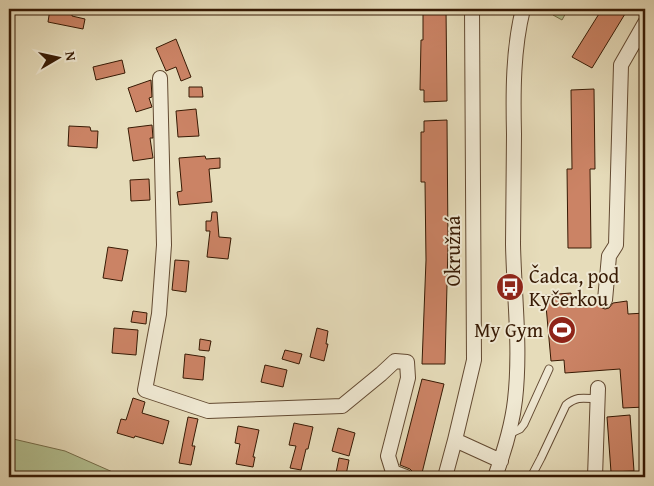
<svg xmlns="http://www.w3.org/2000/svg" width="654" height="486" viewBox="0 0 654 486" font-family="'Gentium Book Plus',serif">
	<rect width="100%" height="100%" fill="#e6dcba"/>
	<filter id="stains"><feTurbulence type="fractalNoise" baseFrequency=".004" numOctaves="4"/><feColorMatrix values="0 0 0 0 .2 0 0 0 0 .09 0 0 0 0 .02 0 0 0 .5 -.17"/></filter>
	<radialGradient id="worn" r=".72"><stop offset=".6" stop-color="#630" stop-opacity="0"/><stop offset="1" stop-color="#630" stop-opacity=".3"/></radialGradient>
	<path fill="#b3c091" stroke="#756d4a" d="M556 9H563L567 11 562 20 553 15Z
		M9 438 65 451 124 477H9Z"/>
	<path fill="#cb8365" stroke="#371a04" d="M50 9 72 13V16L85 19 83 29 48 22Z
		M423 9H446L447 101 424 102V90H420L421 40H423Z
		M602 9H628L592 68 572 57Z
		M176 39 191 77 181 81 176 67 166 71 156 48Z
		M122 60 125 73 96 80 93 67Z
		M151 80 152 97 149 98 152 107 136 112 128 88Z
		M189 87H202L203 97H189Z
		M594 89 595 169H590L591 248H568L567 169H572L571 90Z
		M196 109 199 136 178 137 176 111Z
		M447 120 448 245 445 364H422L426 260 425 182H421V132H424V121Z
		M152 125 153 138H150L153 158 133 161 128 128Z
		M69 126 90 127 91 131H98L97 148 68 146Z
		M205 156 206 159 220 158V168L209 169 212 202 179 205 177 192 182 191 179 158Z
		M149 179 150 200 131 201 130 180Z
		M212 212H217L219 237 231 238 228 259 207 257 210 231H206V221H211Z
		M108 247 128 250 122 281 103 278Z
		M175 260 189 261 186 292 172 290Z
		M571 293 572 305 594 304V305L597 304 600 307 605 309 609 308 613 303 627 301 628 314 645 313V407L623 408 620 369 565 373 564 360 551 361 545 295Z
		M133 311 147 313 146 324 131 322Z
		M114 328 138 330 136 355 112 353Z
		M317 328 328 331 326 344H328L324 361 310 357Z
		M200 339 211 341 209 351 199 350Z
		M285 350 302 354 299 364 282 359Z
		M185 354 205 357 203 380 183 378Z
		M265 365 287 370 283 387 261 382Z
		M422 379 444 384 421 477H415L413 472 410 469 400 465Z
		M133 398 145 402 142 413 169 421 163 444 135 436 134 438 117 433 121 419 126 420Z
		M630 415 634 471 611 472 607 417Z
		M188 417 198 419 192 446H195L191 465 179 463Z
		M294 423 313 427 308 449H306L301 470 290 468 296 446 289 445Z
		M238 426 259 430 253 457H255L253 467 236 464 240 444 235 443Z
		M338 428 355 433 349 456 332 451Z
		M339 458 349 460 346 475 336 473Z"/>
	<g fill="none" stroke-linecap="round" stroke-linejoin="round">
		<g stroke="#634a32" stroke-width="9">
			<path id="service" d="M509 434 520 429 524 424 549 369
				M531 477 541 458 566 405C577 396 583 398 597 399"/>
		</g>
		<g stroke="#634a32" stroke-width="16">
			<path id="minor" d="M472 9 474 360 455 440 501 461
				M160 78 164 245 159 314 145 390 208 411 342 406 381 374 395 361 407 362 408 378 388 456 393 472 406 477
				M605 300 609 256 616 245 621 65 645 23
				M445 477 455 440
				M495 477C504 452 512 427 515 400 521 348 514 296 513 244 513 207 514 170 514 134 513 92 513 49 523 9
				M595 477 598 388"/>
		</g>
		<use href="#service" stroke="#efe8d2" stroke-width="7"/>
		<use href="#minor" stroke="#efe8d2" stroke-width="14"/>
	</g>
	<defs>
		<g id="bus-disc" transform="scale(1.4375)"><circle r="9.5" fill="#8f2418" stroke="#efe8d2"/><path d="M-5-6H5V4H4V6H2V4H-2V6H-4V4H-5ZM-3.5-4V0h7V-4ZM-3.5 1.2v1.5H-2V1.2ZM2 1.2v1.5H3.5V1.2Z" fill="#fff"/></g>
		<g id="stadium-disc" transform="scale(1.4375)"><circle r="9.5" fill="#8f2418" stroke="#efe8d2"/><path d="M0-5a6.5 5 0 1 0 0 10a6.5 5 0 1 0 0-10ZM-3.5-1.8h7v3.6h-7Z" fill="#fff"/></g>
	</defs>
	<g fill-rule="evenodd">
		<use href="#bus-disc" x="510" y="287"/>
		<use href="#stadium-disc" x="562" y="330"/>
	</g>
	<g text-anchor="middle" stroke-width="4" stroke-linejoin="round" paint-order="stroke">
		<g font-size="20" fill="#371a04" stroke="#efe8d2">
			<text transform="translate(453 251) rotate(-90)" y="7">Okružná</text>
		</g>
		<g font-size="20" fill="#371a04" stroke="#efe8d2" text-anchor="start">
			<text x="529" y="283">Čadca, pod<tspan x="529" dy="23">Kyčerkou</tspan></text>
			<text x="543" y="337" text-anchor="end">My Gym</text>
		</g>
	</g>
	<rect width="654" height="486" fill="none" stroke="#e6dcba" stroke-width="30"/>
	<rect x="10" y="10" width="634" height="466" fill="none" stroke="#371a04" stroke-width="2.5"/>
	<rect x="15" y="15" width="624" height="456" fill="none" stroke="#371a04"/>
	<g transform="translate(58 58) rotate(81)" stroke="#efe8d2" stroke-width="4" paint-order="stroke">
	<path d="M0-4L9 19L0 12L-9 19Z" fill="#371a04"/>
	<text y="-8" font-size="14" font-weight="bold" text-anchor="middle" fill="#371a04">N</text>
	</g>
	<rect width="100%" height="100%" filter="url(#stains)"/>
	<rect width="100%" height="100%" fill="url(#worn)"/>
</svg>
